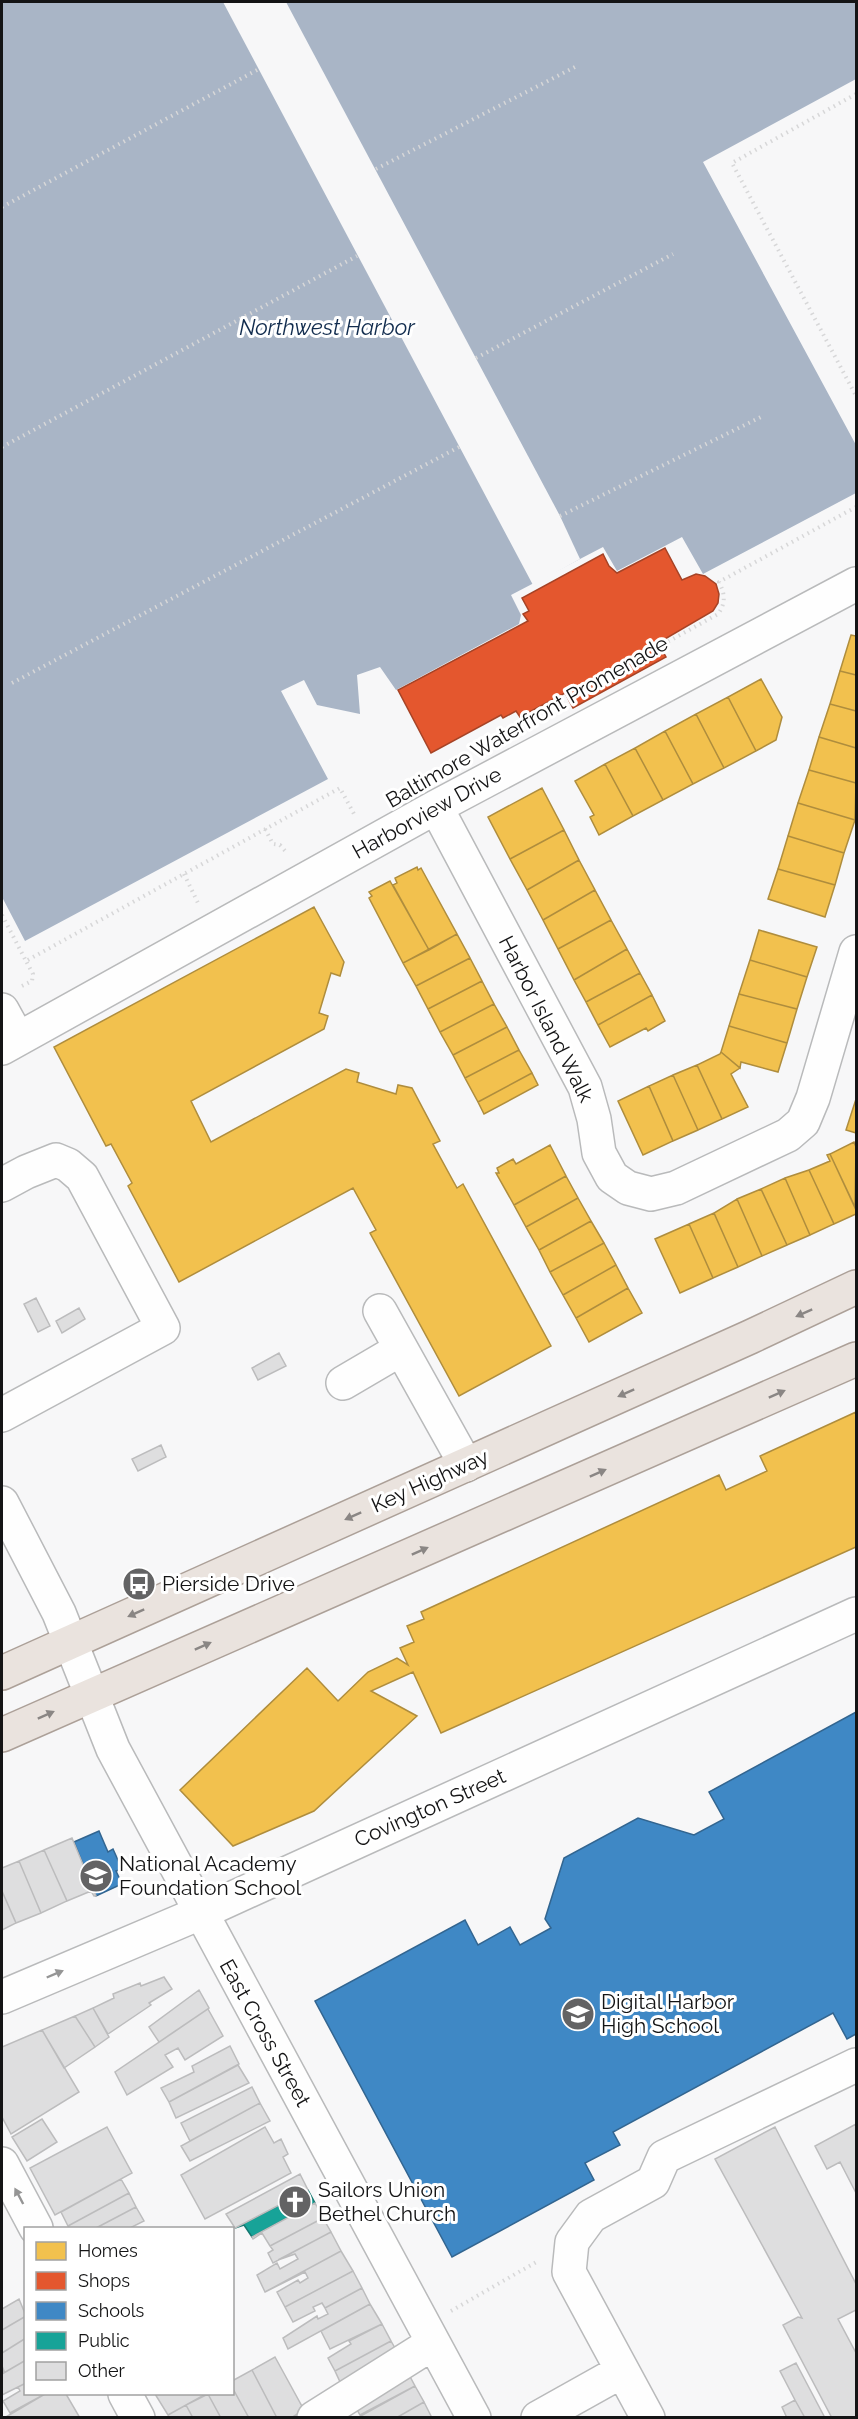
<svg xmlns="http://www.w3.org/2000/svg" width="858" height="2419" viewBox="0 0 858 2419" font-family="Raleway,sans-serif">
	<rect width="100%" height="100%" fill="#f7f7f8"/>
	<path fill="#a9b5c6" d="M2 2H856V79L703 162 856 445V493L703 574 682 537 617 571 603 547 511 595 521 615 519 624 396 690 380 667 357 675 360 714 317 705 304 680 281 691 328 779 25 941 2 897Z"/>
	<path fill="#f7f7f8" d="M223 2H286L560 516 580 559 533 585Z"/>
	<path fill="#f2c14e" stroke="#af8d3d" stroke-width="1.5" d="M851 635 856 636V675L840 671Z
		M840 671 856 675V711L830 704Z
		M761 679 782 717 776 740 756 751 728 697Z
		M728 697 756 751 724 768 696 714Z
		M830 704 856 711V748L819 737Z
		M696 714 724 768 693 784 665 731Z
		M665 731 693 784 663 800 635 748Z
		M819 737 856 748V783L809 770Z
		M635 748 663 800 633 816 605 764Z
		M605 764 633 816 599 835 590 817 594 815 575 781Z
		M809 770 856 783 855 820 798 803Z
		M542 788 564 830 510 859 488 817Z
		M798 803 855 820 844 853 788 836Z
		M564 830 579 860 527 890 510 859Z
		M788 836 844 853 835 885 778 869Z
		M579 860 595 890 543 920 527 890Z
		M417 867 418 870 421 868 457 934 429 950 393 885 397 883 395 878Z
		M778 869 835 885 825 917 768 899Z
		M390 881 429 950 403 963 369 898 372 896 369 892Z
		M595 890 611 920 558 949 543 920Z
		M314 907 344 962 340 976 331 973 319 1013 328 1016 324 1029 191 1101 211 1142 346 1069 359 1073 357 1082 396 1094 398 1085 412 1088 440 1141 433 1144 457 1188 463 1184 551 1346 459 1396 370 1233 376 1230 353 1188 179 1282 128 1186 132 1183 111 1144 106 1146 54 1047Z
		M611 920 627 949 574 980 558 949Z
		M759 930 817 947 807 977 750 960Z
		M457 934 470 958 416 986 403 963Z
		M627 949 640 973 586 1002 574 980Z
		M470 958 482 981 428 1009 416 986Z
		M750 960 807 977 797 1009 739 994Z
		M640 973 652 995 598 1025 586 1002Z
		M482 981 494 1004 440 1032 428 1009Z
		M739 994 797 1009 787 1043 729 1026Z
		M652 995 665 1021 648 1031 646 1028 610 1047 598 1025Z
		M494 1004 507 1027 453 1055 440 1032Z
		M729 1026 787 1043 778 1072 741 1062 740 1068 721 1052Z
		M507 1027 519 1050 465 1078 453 1055Z
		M519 1050 532 1073 478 1102 465 1078Z
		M721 1052 740 1068 731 1074 748 1107 722 1119 697 1065 720 1054Z
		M697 1065 722 1119 698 1130 673 1075Z
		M532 1073 538 1085 484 1114 478 1102Z
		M673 1075 698 1130 673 1141 649 1086Z
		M649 1086 673 1141 643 1155 618 1101Z
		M856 1099V1133L846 1130Z
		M854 1142 856 1147 855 1207 830 1154Z
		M550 1145 566 1176 514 1205 496 1173H499L497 1168 513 1159 516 1164Z
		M830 1154 856 1210V1214L834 1224 809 1170 830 1161 827 1155Z
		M809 1170 834 1224 810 1235 785 1178Z
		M566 1176 578 1198 526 1227 514 1205Z
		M785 1178 810 1235 787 1245 761 1189Z
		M761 1189 787 1245 762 1256 737 1199Z
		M578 1198 591 1221 539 1250 526 1227Z
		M737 1199 762 1256 738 1267 714 1213Z
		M714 1213 738 1267 713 1278 689 1224Z
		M591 1221 604 1243 550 1272 539 1250Z
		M689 1224 713 1278 680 1293 655 1239Z
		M604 1243 616 1265 563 1295 550 1272Z
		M616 1265 628 1288 576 1318 563 1295Z
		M628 1288 642 1313 589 1342 576 1318Z
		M856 1412V1547L441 1733 413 1672 371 1691 417 1716 314 1811 233 1846 180 1790 307 1668 338 1701 368 1672 397 1658 408 1665 400 1648 414 1642 407 1626 424 1619 421 1612 719 1475 726 1490 767 1471 760 1456Z"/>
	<path fill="#e4572e" stroke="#a64326" stroke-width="1.5" d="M665 548 682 580 696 574 705 576 716 584 719 594 718 603 713 611 658 643 666 657 573 708 565 693 520 717 516 711 503 718 501 715 431 753 398 690 528 621 523 614 529 611 522 598 603 554 609 566 617 573Z"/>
	<path fill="#3f88c5" stroke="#326590" stroke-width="1.5" d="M856 1712V2034L847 2039 833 2013 613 2132 620 2145 585 2163 594 2180 452 2257 315 2001 465 1920 478 1945 510 1927 520 1945 551 1928 545 1919 564 1858 638 1818 694 1835 724 1819 709 1792Z
		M99 1831 108 1852 113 1849 122 1869 116 1871 122 1884 96 1896 74 1842Z"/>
	<path fill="#17a398" stroke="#167871" stroke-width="1.5" d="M308 2190 315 2203 252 2237 244 2225 235 2228Z"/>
	<path fill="#dededf" stroke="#bcbcbd" stroke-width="1.5" d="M36 1298 50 1326 38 1332 24 1304Z
		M79 1308 85 1319 62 1333 56 1321Z
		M279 1353 286 1366 258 1380 252 1368Z
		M161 1445 166 1457 138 1471 132 1459Z
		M72 1838 96 1896H94L91 1891 67 1901 44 1850Z
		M44 1850 67 1901 41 1913 19 1861Z
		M19 1861 41 1913 16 1923 2 1891V1868Z
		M2 1891 16 1923 2 1930Z
		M164 1977 172 1989 149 2003 151 2005 108 2034 93 2008 114 1998 113 1994 140 1983 141 1986Z
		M199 1990 209 2008 159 2042 149 2027Z
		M93 2008 109 2037 95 2047 75 2016Z
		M208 2009 223 2036 185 2060 178 2048 165 2055 173 2067 127 2095 115 2072Z
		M75 2016 95 2047 64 2068 42 2030Z
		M42 2030 79 2092 11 2134 2 2117V2047Z
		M230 2046 239 2064 169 2102 161 2088 194 2072 192 2066Z
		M238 2065 249 2083 176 2118 169 2102Z
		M252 2087 260 2103 190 2141 181 2123Z
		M260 2103 270 2121 190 2161 181 2146Z
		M42 2119 57 2142 27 2161 12 2137Z
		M856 2124V2193L840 2162 827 2169 815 2146Z
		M107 2127 132 2173 55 2215 30 2168Z
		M265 2127 274 2143 281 2139 288 2154 283 2157 291 2173 205 2219 181 2175Z
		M775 2127 856 2284V2310L838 2319 856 2353V2418H832L783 2325 798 2317 802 2318 715 2159Z
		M300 2174 308 2190 235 2228 226 2214Z
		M121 2179 129 2193 68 2226 61 2212Z
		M129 2193 136 2207 96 2228H70L68 2226Z
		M315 2203 323 2218 270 2246 262 2233 253 2239 252 2237Z
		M136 2207 144 2221 130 2228H96Z
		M323 2218 331 2232 273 2263 268 2253 273 2250 270 2246Z
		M331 2232 341 2251 265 2292 257 2275 277 2263 280 2269 298 2259 295 2254 278 2260Z
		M341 2251 353 2271 285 2307 277 2292 298 2280 300 2283 308 2278 305 2272 265 2292Z
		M353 2271 362 2288 325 2308 322 2303 313 2307 315 2311 293 2322 285 2307Z
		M362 2288 370 2304 288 2349 283 2338 317 2316 318 2319 328 2314 325 2308Z
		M19 2299 26 2316 2 2330V2309Z
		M370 2304 382 2324 330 2349 321 2331Z
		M26 2316V2338L2 2353V2330Z
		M382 2324 391 2341 335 2371 328 2358 351 2344 349 2341Z
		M26 2338V2360L2 2374 4 2371 2 2366V2353Z
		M391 2341 400 2357 341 2384 335 2371Z
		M275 2357 304 2410 291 2418H277L252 2370Z
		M26 2360V2383L2 2395V2374Z
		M796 2363 825 2418H805L795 2400 780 2371Z
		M252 2370 277 2418H249L232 2387V2381Z
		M407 2371 415 2386 360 2415 352 2401Z
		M26 2383V2394H45L10 2413 3 2401 20 2391 18 2387Z
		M415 2386 424 2402 396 2418H357Z
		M232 2387 249 2418H221L208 2394H232Z
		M45 2394H66L80 2418H4Z
		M155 2394H206L168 2415Z
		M208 2394 221 2418H193L186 2405Z
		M795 2400 805 2418H787L782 2407Z
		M424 2402 432 2418H396Z
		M186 2405 193 2418H170L168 2415Z"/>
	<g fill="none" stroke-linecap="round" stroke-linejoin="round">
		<g stroke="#b9babb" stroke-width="36">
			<path id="minor" d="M436 807 585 1087 594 1119 599 1153 612 1177 628 1188 651 1194 676 1188 788 1135 803 1122 813 1098 856 952
				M2 1010 18 1039
				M2 1048 436 807 856 584
				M2 1185 26 1172 56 1160 68 1165 82 1177 163 1328 2 1415
				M380 1311 466 1465
				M343 1383 401 1349
				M2 1503 59 1613 113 1749 474 2418
				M2 1997 200 1913 856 1614
				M2 2164 36 2228
				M125 2394 138 2418
				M314 2418 433 2343
				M538 2418 622 2371
				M648 2418 569 2272 572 2242 591 2216 653 2182 664 2157 856 2065"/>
		</g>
		<g stroke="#aca098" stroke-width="36">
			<path id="major" d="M2 1673 750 1337 856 1287
				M2 1735 856 1359"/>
		</g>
		<path stroke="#d7d7d8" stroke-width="4" stroke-dasharray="1.5 4.5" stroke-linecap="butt" d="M856 94 732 163 856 396
			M376 169 575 67
			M2 207 259 69
			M476 358 673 254
			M2 447 357 256
			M560 516 763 416
			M12 683 461 446
			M579 691 718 614C726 603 725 594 719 582L856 507
			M265 829 273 844 280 845 287 853
			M184 874 198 903
			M2 915 26 961 340 788 354 814
			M22 986 32 981 33 974 26 961
			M451 2311 538 2261"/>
		<use href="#minor" stroke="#fefefe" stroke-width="33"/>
		<use href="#major" stroke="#eae3de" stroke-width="33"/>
	</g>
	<defs><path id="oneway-solid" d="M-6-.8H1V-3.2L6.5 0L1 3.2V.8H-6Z" transform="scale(1.5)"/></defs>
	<g fill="#8a8684">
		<use href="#oneway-solid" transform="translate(804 1313) rotate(156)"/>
		<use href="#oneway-solid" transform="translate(626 1393) rotate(156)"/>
		<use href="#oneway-solid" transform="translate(777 1394) rotate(-24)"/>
		<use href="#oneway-solid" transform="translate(598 1473) rotate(-24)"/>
		<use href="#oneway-solid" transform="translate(353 1516) rotate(156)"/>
		<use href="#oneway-solid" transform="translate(420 1551) rotate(-24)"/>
		<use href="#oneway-solid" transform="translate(136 1613) rotate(156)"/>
		<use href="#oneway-solid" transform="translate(203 1646) rotate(-24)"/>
		<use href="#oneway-solid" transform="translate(46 1715) rotate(-24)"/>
	</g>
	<g fill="#959595">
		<use href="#oneway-solid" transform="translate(55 1974) rotate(-23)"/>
		<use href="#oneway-solid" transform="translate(19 2196) rotate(-118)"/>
	</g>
	<defs>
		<g id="bus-disc" transform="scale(1.725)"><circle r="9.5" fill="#636364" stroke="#fff"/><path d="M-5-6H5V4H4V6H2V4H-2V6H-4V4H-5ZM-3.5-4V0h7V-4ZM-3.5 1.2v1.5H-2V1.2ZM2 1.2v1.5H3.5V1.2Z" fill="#fff"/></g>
		<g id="school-disc" transform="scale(1.725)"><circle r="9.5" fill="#636364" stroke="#fff"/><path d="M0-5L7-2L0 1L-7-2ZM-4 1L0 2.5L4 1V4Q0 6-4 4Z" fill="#fff"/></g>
		<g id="church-disc" transform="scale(1.725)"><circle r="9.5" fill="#636364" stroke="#fff"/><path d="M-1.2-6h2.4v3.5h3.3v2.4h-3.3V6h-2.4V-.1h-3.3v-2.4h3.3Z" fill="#fff"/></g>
	</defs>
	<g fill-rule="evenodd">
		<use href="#bus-disc" x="139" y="1584"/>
		<use href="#school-disc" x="96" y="1876"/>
		<use href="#school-disc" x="578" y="2014"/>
		<use href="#church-disc" x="295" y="2202"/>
	</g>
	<g text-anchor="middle" stroke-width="6" stroke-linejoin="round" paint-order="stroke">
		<g font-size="21" fill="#141415" stroke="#fff">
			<text transform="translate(527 722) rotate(-30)" y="7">Baltimore Waterfront Promenade</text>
			<text transform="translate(427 813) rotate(-29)" y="7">Harborview Drive</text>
			<text transform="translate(546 1019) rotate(63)" y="7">Harbor Island Walk</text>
			<text transform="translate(430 1481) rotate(-24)" y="7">Key Highway</text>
			<text transform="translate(430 1808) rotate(-24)" y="7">Covington Street</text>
			<text transform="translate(265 2033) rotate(61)" y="7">East Cross Street</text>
		</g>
		<g font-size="21" fill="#141415" stroke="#fff" text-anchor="start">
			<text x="162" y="1591">Pierside Drive</text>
			<text x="119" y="1871">National Academy<tspan x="119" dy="24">Foundation School</tspan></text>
			<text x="601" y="2009">Digital Harbor<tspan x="601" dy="24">High School</tspan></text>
			<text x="318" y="2197">Sailors Union<tspan x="318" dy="24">Bethel Church</tspan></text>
		</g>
		<g font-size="22" font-style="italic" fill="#112c4e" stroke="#fff">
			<text x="327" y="335">Northwest Harbor</text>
		</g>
	</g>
	<rect width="858" height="2419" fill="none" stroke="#141415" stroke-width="6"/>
	<rect x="24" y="2227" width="210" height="168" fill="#ffffff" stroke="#a1a1a1" stroke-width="1.5"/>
	<rect x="36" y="2242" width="30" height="18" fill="#f2c14e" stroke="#a1a1a1" stroke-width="1.5"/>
	<text x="78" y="2257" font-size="18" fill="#141415">Homes</text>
	<rect x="36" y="2272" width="30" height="18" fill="#e4572e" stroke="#a1a1a1" stroke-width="1.5"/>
	<text x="78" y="2287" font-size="18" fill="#141415">Shops</text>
	<rect x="36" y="2302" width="30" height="18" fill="#3f88c5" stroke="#a1a1a1" stroke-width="1.5"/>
	<text x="78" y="2317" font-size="18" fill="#141415">Schools</text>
	<rect x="36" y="2332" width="30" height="18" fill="#17a398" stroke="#a1a1a1" stroke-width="1.5"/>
	<text x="78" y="2347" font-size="18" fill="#141415">Public</text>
	<rect x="36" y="2362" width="30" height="18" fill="#dededf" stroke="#a1a1a1" stroke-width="1.5"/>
	<text x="78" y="2377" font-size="18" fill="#141415">Other</text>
</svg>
